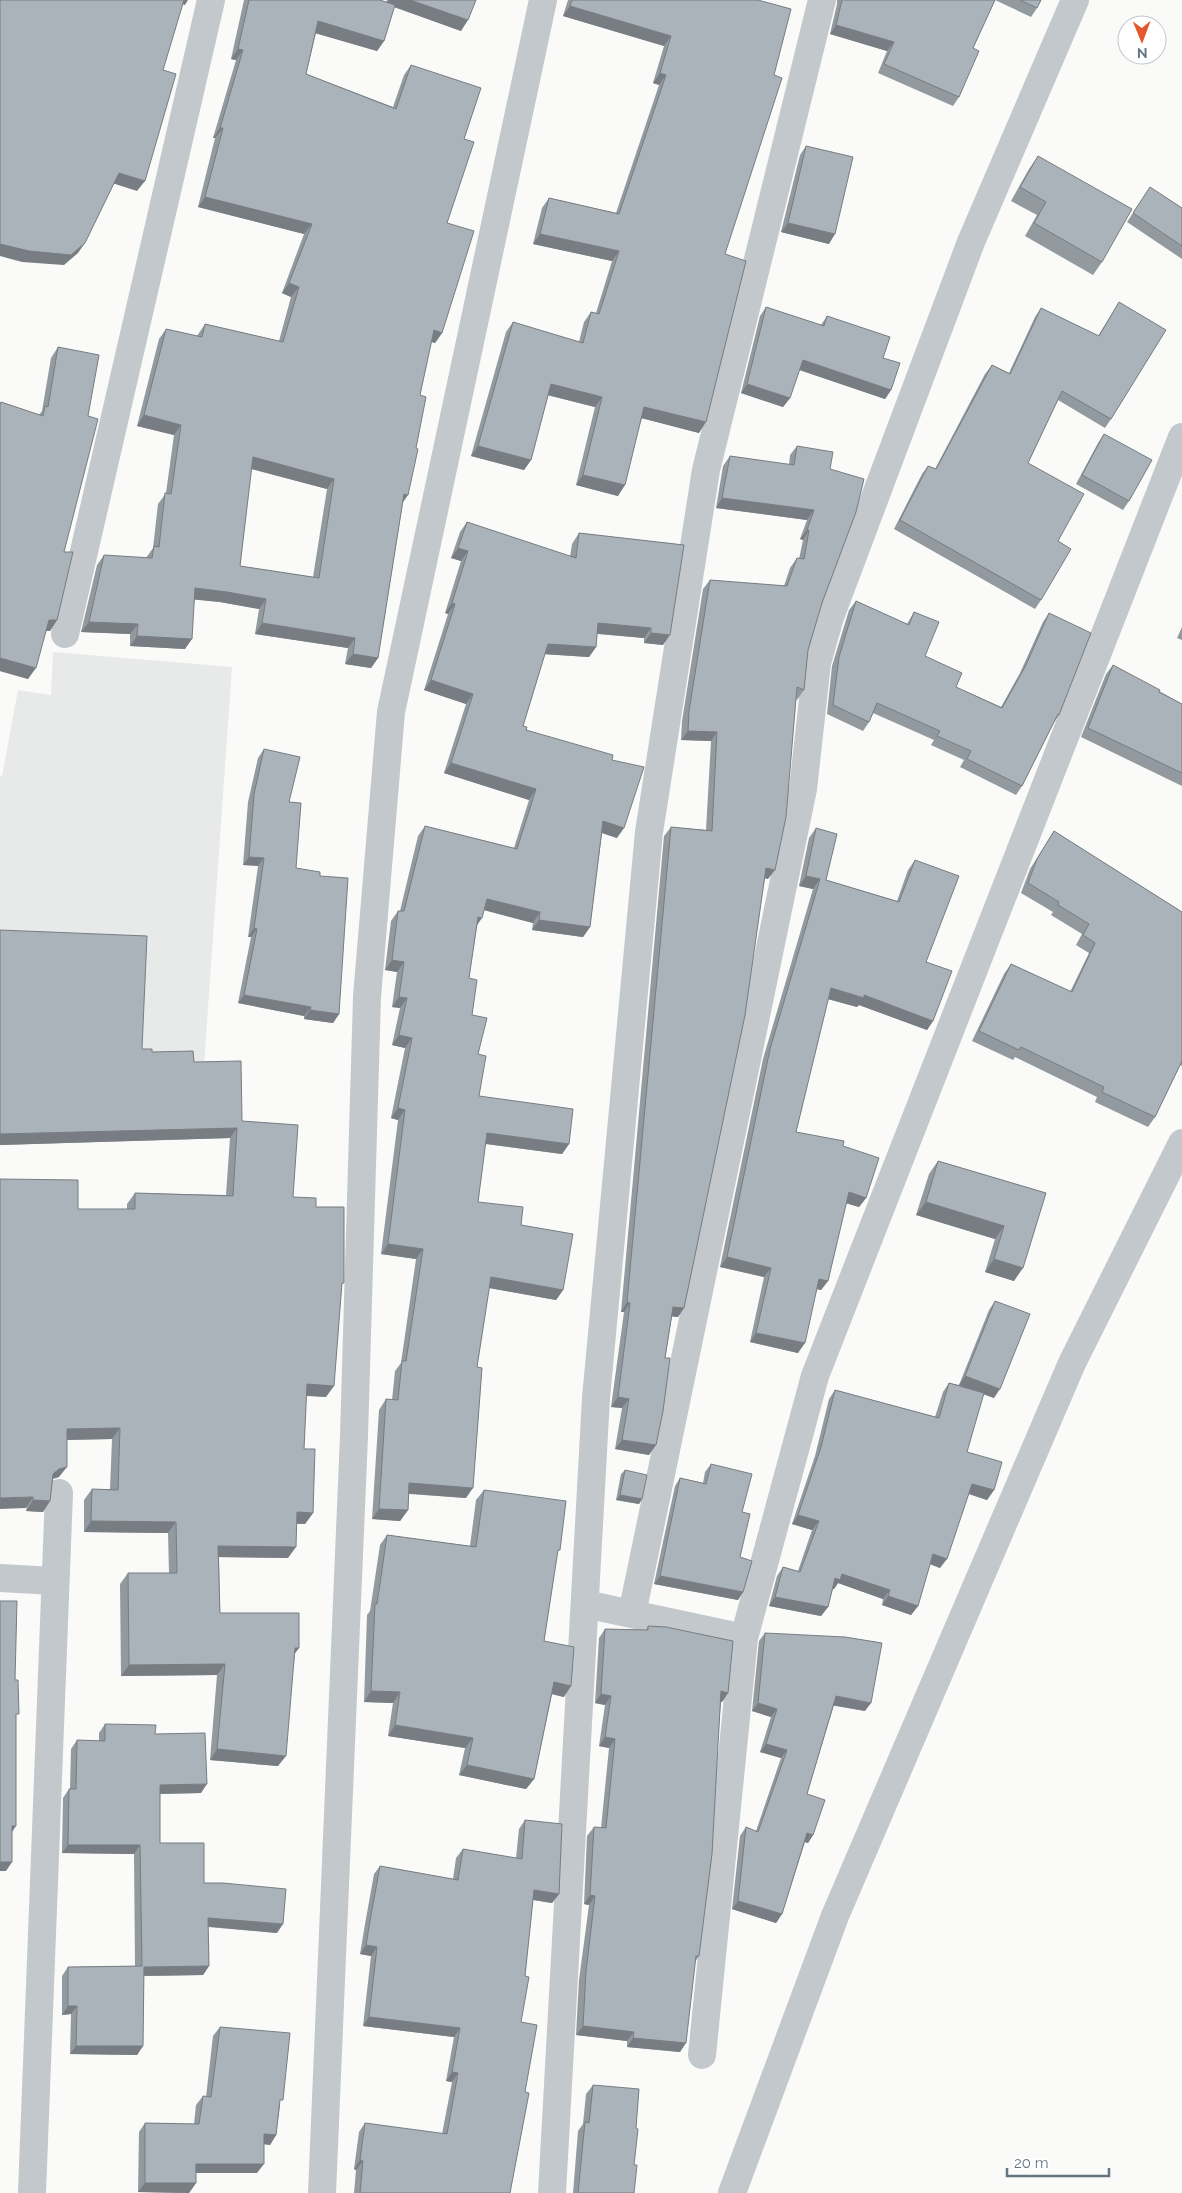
<svg xmlns="http://www.w3.org/2000/svg" width="1182" height="2193" viewBox="0 0 1182 2193" font-family="Raleway,sans-serif">
	<rect width="100%" height="100%" fill="#fafaf8"/>
	<path fill="#e8e9e9" d="M53 652 232 667 204 1065 0 1043V776H2L18 690 51 695Z"/>
	<g fill="none" stroke-linecap="round" stroke-linejoin="round">
		<path stroke="#c3c8cc" stroke-width="28" d="M65 634 211 0
			M0 1578 54 1581
			M585 1604 744 1638
			M632 1614 803 789 817 663 830 617 971 242 1075 0
			M702 2055 744 1638 815 1376 1182 437
			M32 2193 59 1493
			M322 2193 354 1436 367 997 391 712 543 0
			M552 2193 596 1398 649 832 706 470 822 0"/>
		<path stroke="#c3c8cc" stroke-width="28" d="M732 2193 835 1916 1072 1363 1182 1143"/>
	</g>
	<path fill="#929a9f" fill-rule="evenodd" d="M244 0H380L386 2 387 0H476L461 31 394 7 384 41 377 51 316 33 306 74 393 107 404 75 411 65 464 139 447 223 442 333 435 343 431 342 420 395 378 658 371 668 345 664 348 648 255 634 259 609 220 602 194 599 185 649 130 646V634L81 632 97 565 104 555 146 558 153 548 158 504 166 493 174 435 137 426 159 339 166 329 197 336 205 324 279 341 291 297 282 293 304 234 198 207 215 138H213L236 60 231 59ZM251 469 327 489 313 577 240 566Z
		M568 0H758L725 254 699 433 642 418 618 496 576 485 595 407 548 395 531 460 524 470 471 456 506 332 513 322 579 342 584 322 591 312 596 313 612 261 533 244 542 208 549 198 616 213 659 85 653 83 664 46 563 16Z
		M837 0H1041L1037 8 1031 17 995 0 973 48 959 97 953 106 878 73 887 51 830 34 837 4Z
		M806 146 829 244 781 232 800 155Z
		M1038 156 1102 262 1093 275 1025 236 1037 215 1011 201 1029 169Z
		M1150 187 1182 208V259L1127 222Z
		M1119 302 1111 419 1105 428 1058 400 1028 463 1058 541 1041 600 1035 609 894 529 922 474 928 466 935 469 985 374 992 365 1009 373 1035 317 1041 308 1098 336Z
		M766 307 821 325 827 316 883 358 891 390 885 399 799 370 790 398 783 407 741 393 760 316Z
		M58 347 88 416 64 552 57 620 50 631H46L28 679 0 671V403L1 402 39 415 42 411 51 358Z
		M1104 434 1129 501 1123 510 1076 484 1098 443Z
		M797 446 830 469 822 603 808 650 804 690 797 700 796 699 768 879 765 878 684 1308 678 1317 672 1316 649 1455 615 1449 622 1408 611 1407 624 1312H621L664 836 671 827 706 830 711 741 681 740 682 721 703 589 710 580 784 586 790 568 797 558 799 559 803 540 800 539 807 520 716 508 723 466 730 456 789 465 790 455Z
		M467 522 570 557 572 544 579 533 684 545 663 645 644 643V638L597 634 596 647 589 657 545 654 523 726 526 730 612 760 617 838 602 833 590 927 583 937 532 930 533 923 484 910 477 925 469 978 472 1015 478 1054 479 1096 569 1144 562 1154 485 1144 478 1202 521 1225 563 1290 556 1300 489 1288 477 1367 466 1498 409 1494 408 1510 400 1521 372 1519 379 1410 386 1399 392 1400 395 1371 401 1363 416 1259 381 1254 398 1120 391 1118 405 1048 392 1045 400 1008 392 1007 397 972 385 970 391 921 398 911H400L418 836 425 826 514 848 529 800 444 773 466 704 424 690 448 614 445 613 461 561 451 558 460 532Z
		M856 601 907 624 914 612 925 656 956 687 1001 707 1020 673 1043 622 1049 613 1059 715 1053 724 1022 786 1016 795 960 767 964 760 931 745 934 740 873 713 869 722 863 731 827 714 832 666 849 610Z
		M1182 627V640L1177 638Z
		M1113 665 1182 704V786L1081 737 1106 674Z
		M264 749 289 802 296 868 320 876 339 1014 333 1023 304 1019V1016L238 1003 251 937H248L258 866 243 865 248 802 258 758Z
		M816 828 826 880 897 901 908 870 915 860 933 1021 927 1030 859 1005 857 1007 828 999 796 1132 843 1146 866 1198 859 1207 846 1203 828 1281 821 1290 817 1289 798 1353 750 1342 764 1277 720 1267 763 1059 813 889 799 886 809 838Z
		M1054 831 1182 912V1066L1180 1065 1155 1117 1148 1127 1095 1102 1097 1097 1015 1057 1013 1060 972 1041 1004 974 1011 964 1070 992 1089 953 1076 945 1082 934 1051 915 1053 912 1021 893 1030 869Z
		M0 930 142 1049 152 1052 194 1062 242 1121 293 1197 316 1207 341 1286 326 1397 306 1396 304 1449 313 1513 305 1524H296L288 1558 219 1557 220 1613 295 1655 278 1766 210 1760 217 1675 121 1676 120 1584 128 1573H169L168 1533 84 1532V1500L92 1489H110L112 1439 67 1440 59 1477 53 1479 50 1501 43 1512 26 1511 78 1209H127V1204L135 1193 226 1195 230 1138 0 1145Z
		M938 1161 1046 1193 1014 1281 985 1272 995 1239 916 1215 929 1174Z
		M995 1301 994 1398 983 1394 967 1452 994 1490 987 1500 969 1494 940 1568 930 1564 918 1606 911 1615 882 1605 883 1599 838 1583 834 1589 833 1588 828 1607 821 1616 769 1606 777 1576 783 1567 798 1571 812 1530 792 1524 815 1456 829 1399 835 1390 935 1417 943 1392 949 1383 959 1385 989 1310Z
		M711 1464 742 1512 740 1557 743 1592 738 1600 654 1584 675 1486 680 1478 703 1483 705 1472Z
		M625 1470 642 1499 639 1504 616 1500 621 1474Z
		M484 1490 557 1554 544 1641 564 1697 552 1694 534 1779 526 1789 459 1775 465 1748 388 1736 393 1703 364 1702 367 1615 370 1611 380 1545 387 1535 470 1546 476 1500Z
		M648 1626 728 1693 722 1702H721L699 1956 695 1962 680 2052 627 2047V2041L576 2035 579 1980 589 1905 584 1904 587 1836 594 1827 601 1828 609 1748 599 1746 605 1705 595 1703 599 1638 605 1629 646 1630Z
		M765 1633 865 1711 834 1705 807 1794 813 1835 808 1843 805 1842 782 1914 776 1923 732 1909 740 1836 746 1827 756 1831 781 1758 760 1752 771 1717 752 1711 759 1641Z
		M105 1724 155 1734 201 1793 160 1794V1843L204 1883 277 1933 208 1927 209 1966 203 1975 144 1976 143 2046 137 2055 70 2054 71 2014 62 2015V1976L68 1967 135 1966 134 1854 62 1853 63 1798 69 1789H70L71 1749 77 1740 99 1741V1733Z
		M525 1820 559 1894 552 1903 533 1900 525 1976 521 2022 525 2092 510 2193H354L356 2170 354 2169 359 2132 365 2123 442 2134 452 2082 446 2081 454 2037 363 2026 371 1956 360 1954 365 1924 374 1874 380 1866 453 1879 456 1858 463 1849 516 1858 519 1829Z
		M220 2027 280 2105 276 2135 270 2145 264 2144 257 2173H196V2183L189 2193 138 2192 139 2132 145 2123 194 2124 196 2105 203 2096 206 2097 213 2036Z
		M593 2085 634 2165V2193H573L578 2131 583 2124 586 2094Z"/>
	<path fill="#777d82" d="M181 0H188L185 5 178 3Z
		M389 0H410L468 20 461 31 386 4Z
		M570 6 671 36 664 46 563 16Z
		M318 21 384 41 377 51 311 32Z
		M836 25 894 42 887 51 830 34Z
		M238 49 243 50 236 60 231 59Z
		M660 73 666 75 659 85 653 83Z
		M220 128H223L215 138H213Z
		M119 173 145 181 137 191 112 183Z
		M205 197 312 224 304 234 198 207Z
		M788 223 835 234 829 244 781 232Z
		M540 234 619 251 612 261 533 244Z
		M85 243 78 253 64 265 22 262 0 256V244Z
		M289 283 299 287 291 297 282 293Z
		M434 330 442 333 435 343 427 340Z
		M803 360 891 390 885 399 797 369Z
		M551 384 602 397 595 407 543 394Z
		M747 384 790 398 783 407 741 393Z
		M644 407 706 422 699 433 637 417Z
		M144 415 181 425 174 435 137 426Z
		M478 446 531 460 524 470 471 456Z
		M253 457 334 479 327 489 245 467Z
		M583 475 625 485 618 496 576 485Z
		M404 494 408 495 401 505Z
		M722 498 814 510 807 520 716 508Z
		M807 530H809L803 540 800 539Z
		M458 548 468 551 461 561 451 558Z
		M195 588 227 592 266 599 259 609 220 602 188 599Z
		M452 603 455 604 448 614 445 613Z
		M49 620H57L50 631 42 630Z
		M89 622 138 624 130 634 81 632Z
		M262 623 355 638 348 648 255 634Z
		M598 623 651 628 644 638 591 633Z
		M651 633 670 635 663 645 644 643Z
		M137 636 192 639 185 649 130 646Z
		M548 644 596 647 589 657 541 654Z
		M353 654 378 658 371 668 345 664Z
		M0 658 36 668 28 679 0 671Z
		M431 680 473 694 466 704 424 690Z
		M688 731 717 732 711 741 681 740Z
		M451 763 536 789 529 800 444 773Z
		M603 821 624 828 617 838 596 831Z
		M249 857 264 858 258 866 243 865Z
		M766 868 775 870 768 879 760 877Z
		M806 876 820 879 813 889 799 886Z
		M487 899 540 912 533 923 480 909Z
		M478 917 482 918 475 928Z
		M539 920 590 927 583 937 532 930Z
		M254 928 257 929 251 937H248Z
		M392 960 404 962 397 972 385 970Z
		M831 988 864 995 933 1021 927 1030 859 1005 857 1007 824 998Z
		M244 995 311 1007 304 1016 238 1003Z
		M399 997 407 998 400 1008 392 1007Z
		M310 1010 339 1014 333 1023 304 1019Z
		M399 1035 412 1038 405 1048 392 1045Z
		M398 1108 405 1110 398 1120 391 1118Z
		M237 1128 230 1138 0 1145V1134Z
		M487 1133 569 1144 562 1154 480 1143Z
		M849 1192 866 1198 859 1207 842 1202Z
		M926 1202 1004 1226 995 1239 916 1215Z
		M388 1244 423 1249 416 1259 381 1254Z
		M727 1257 771 1268 764 1277 720 1267Z
		M994 1259 1023 1268 1014 1281 985 1272Z
		M491 1277 563 1290 556 1300 484 1287Z
		M819 1279 828 1281 821 1290 812 1288Z
		M627 1302 630 1303 624 1312H621Z
		M673 1307 684 1308 678 1317 667 1316Z
		M756 1333 805 1343 798 1353 750 1342Z
		M965 1376 1000 1389 994 1398 959 1385Z
		M307 1384 334 1386 326 1397 299 1395Z
		M618 1397 629 1399 622 1408 611 1407Z
		M120 1428 112 1439 59 1440 67 1429Z
		M622 1440 656 1445 649 1455 615 1449Z
		M67 1467 59 1477 51 1479 53 1474 59 1469Z
		M409 1483 473 1488 466 1498 402 1493Z
		M972 1484 994 1490 987 1500 966 1493Z
		M620 1495 642 1499 639 1504 616 1500Z
		M33 1497 26 1508 0 1509V1498Z
		M33 1500 50 1501 43 1512 26 1511Z
		M379 1509 408 1510 400 1521 372 1519Z
		M297 1512 313 1513 305 1524 289 1523Z
		M798 1515 819 1521 812 1530 792 1524Z
		M91 1521 176 1522 168 1533 84 1532Z
		M218 1546 296 1547 288 1558 211 1557Z
		M933 1554 947 1559 940 1568 927 1563Z
		M842 1574 890 1590 883 1599 838 1583 834 1589 829 1587 835 1578Z
		M660 1576 743 1592 738 1600 654 1584Z
		M888 1596 918 1606 911 1615 882 1605Z
		M775 1597 828 1607 821 1616 769 1606Z
		M295 1648H299L291 1659Z
		M225 1664 217 1675 121 1676 129 1665Z
		M554 1682 571 1686 564 1697 547 1693Z
		M371 1691 400 1692 393 1703 364 1702Z
		M721 1691 728 1693 722 1702 715 1700Z
		M601 1694 611 1696 605 1705 595 1703Z
		M836 1696 871 1703 865 1711 830 1705Z
		M758 1703 777 1709 771 1717 752 1711Z
		M395 1725 473 1738 465 1748 388 1736Z
		M605 1737 615 1739 609 1748 599 1746Z
		M766 1744 787 1750 781 1758 760 1752Z
		M217 1749 286 1756 278 1766 210 1760Z
		M467 1765 534 1779 526 1789 459 1775Z
		M207 1784 201 1793 154 1794 160 1785Z
		M12 1826H16L10 1835Z
		M807 1833 813 1835 808 1843 802 1841Z
		M68 1845H140L134 1854 62 1853Z
		M0 1862H12L6 1871H0Z
		M534 1890 559 1894 552 1903 528 1899Z
		M590 1895 595 1896 589 1905 584 1904Z
		M738 1901 782 1914 776 1923 732 1909Z
		M208 1918 283 1924 277 1933 202 1926Z
		M366 1945 377 1947 371 1956 360 1954Z
		M209 1966 203 1975 138 1976 144 1967Z
		M68 2006H77L71 2014 62 2015Z
		M369 2017 460 2028 454 2037 363 2026Z
		M583 2026 634 2032 627 2041 576 2035Z
		M633 2038 686 2043 680 2052 627 2047Z
		M76 2046H143L137 2055 70 2054Z
		M452 2072 458 2073 452 2082 446 2081Z
		M264 2134 276 2135 270 2145 257 2143Z
		M360 2160 363 2161 356 2170 354 2169Z
		M196 2164H264L257 2173H189Z
		M145 2183H196L189 2193 138 2192Z"/>
	<path fill="#aab3b9" stroke="#777d82" fill-rule="evenodd" d="M0 0H184L163 70 176 74 145 181 119 173 85 243 71 255 29 251 0 244Z
		M249 0H380L395 5 384 41 318 21 306 74 396 109 411 65 481 88 464 139 474 142 447 223 474 231 442 333 434 330 420 395 426 397 416 448 418 449 408 495 404 494 378 658 353 654 355 638 262 623 266 599 227 592 195 588 192 639 137 636 138 624 89 622 104 555 152 558 154 546 159 547 165 493 171 494 181 425 144 415 166 329 202 337 205 324 283 342 299 287 289 283 312 224 205 197 223 128H220L243 50 238 49ZM253 457 334 479 319 578 240 566Z
		M410 0H476L468 20Z
		M572 0H758L791 9 774 75 782 78 725 254 746 261 706 422 644 407 625 485 583 475 602 397 551 384 531 460 478 446 513 322 583 343 591 312 599 314 619 251 540 234 549 198 619 214 666 75 660 73 671 36 570 6Z
		M842 0H995L973 48 979 51 959 97 884 64 894 42 836 25Z
		M1020 0H1041L1037 8Z
		M806 146 853 157 835 234 788 223Z
		M1038 156 1132 209 1102 262 1034 223 1046 202 1020 187Z
		M1150 187 1182 208V246L1133 213Z
		M1119 302 1166 330 1111 419 1062 391 1028 463 1084 494 1058 541 1071 549 1041 600 900 520 928 466 936 469 992 365 1010 374 1041 308 1099 336Z
		M766 307 824 326 827 316 890 337 883 358 900 363 891 390 803 360 790 398 747 384Z
		M58 347 99 355 88 416 98 419 64 552H73L57 620H49L36 668 0 658V405L1 402 43 416 45 406 48 407Z
		M1104 434 1152 460 1129 501 1082 475Z
		M797 446 833 452 830 469 864 479 856 512 822 603 808 650 804 690 797 687 786 817 775 870 766 868 745 1015 684 1308 673 1307 665 1358H670L663 1411 656 1445 622 1440 629 1399 618 1397 630 1303 627 1302 671 827 712 831 717 732 688 731 689 711 710 580 787 586 797 558 804 559 809 530H807L814 510 722 498 730 456 794 465Z
		M467 522 576 558 579 533 684 545 670 635 651 633V628L598 623 596 647 548 644 523 726 527 727 526 730 613 755 612 760 644 767 624 828 603 821 590 927 539 920 540 912 487 899 482 918 478 917 469 978 477 980 472 1015 487 1018 478 1054 486 1056 479 1096 573 1109 569 1144 487 1133 478 1202 523 1207 521 1225 573 1234 563 1290 491 1277 477 1367 482 1368 473 1488 409 1483 408 1510 379 1509 386 1399 398 1400 402 1361H406L423 1249 388 1244 405 1110 398 1108 412 1038 399 1035 407 998 399 997 404 962 392 960 398 911H404L425 826 517 849 536 789 451 763 473 694 431 680 455 604 452 603 468 551 458 548Z
		M856 601 909 625 914 612 939 622 925 656 962 673 956 687 1002 708 1026 665 1049 613 1091 633 1059 715 1058 714 1022 786 967 759 971 751 937 736 940 731 877 703 869 722 833 705 839 657Z
		M1113 665 1160 690 1159 692 1182 704V773L1088 728Z
		M264 749 300 757 289 802 301 803 296 868 320 872V876L348 878 339 1014 310 1010 311 1007 244 995 257 929 254 928 264 858 249 857 254 794Z
		M816 828 837 834 826 880 899 902 915 860 959 876 926 962 952 971 933 1021 864 995V998L831 988 796 1132 844 1141 843 1146 879 1158 866 1198 849 1192 828 1281 819 1279 805 1343 756 1333 771 1268 727 1257 770 1049 820 879 806 876Z
		M1054 831 1182 912V1061L1155 1117 1102 1092 1104 1087 1021 1047 1019 1050 979 1031 1011 964 1072 992 1095 943 1083 935 1089 924 1058 905 1059 902 1028 883 1037 859Z
		M0 930 147 936 142 1049H152V1052L193 1051 194 1062 241 1061 242 1121 298 1125 293 1197 316 1198V1207H344V1283H342L334 1386 307 1384 304 1449H315L313 1513 297 1512 296 1547 218 1546 220 1613H299V1648H295L286 1756 217 1749 225 1664 129 1665 128 1573H177L176 1522 91 1521 92 1489 118 1490 120 1428 67 1429V1467L59 1469 53 1474 50 1501 33 1500V1497L0 1498V1179L78 1180V1209H135V1193L233 1196 237 1128 0 1134Z
		M938 1161 1046 1193 1023 1268 994 1259 1004 1226 926 1202Z
		M995 1301 1030 1314 1000 1389 965 1376Z
		M949 1383 984 1393 967 1452 1002 1462 994 1490 972 1484 947 1559 933 1554 918 1606 888 1596 890 1590 842 1574 840 1580 835 1578 828 1607 775 1597 783 1567 800 1572 819 1521 798 1515 821 1447 835 1390 939 1418Z
		M711 1464 752 1474 742 1512 750 1514 740 1557 752 1561 743 1592 660 1576 680 1478 706 1484Z
		M625 1470 647 1475 642 1499 620 1495Z
		M484 1490 566 1501 560 1550H558L544 1641 574 1647 571 1686 554 1682 534 1779 467 1765 473 1738 395 1725 400 1692 371 1691 375 1604H377L387 1535 476 1547Z
		M0 1601H17L15 1680H18L19 1714H16V1826H12V1862H0Z
		M648 1626 666 1627 733 1641 728 1693 721 1691 712 1854 699 1956H696L686 2043 633 2038 634 2032 583 2026 586 1971 595 1896 590 1895 594 1827 606 1828 615 1739 605 1737 611 1696 601 1694 605 1629 648 1630Z
		M765 1633 845 1637 882 1643 871 1703 836 1696 807 1794 825 1800 813 1835 807 1833 782 1914 738 1901 746 1827 758 1832 787 1750 766 1744 777 1709 758 1703Z
		M105 1724 156 1725 155 1734 205 1733 207 1784 160 1785V1843H204V1883H223L286 1889 283 1924 208 1918 209 1966 144 1967 143 2046H76L77 2006H68V1967L142 1966 140 1845H68L69 1789H76L77 1740 105 1741Z
		M525 1820 562 1824 559 1894 534 1890 525 1976 529 1977 521 2022 537 2025 525 2092 529 2093 510 2193H360L363 2161 360 2160 365 2123 447 2134 458 2073 452 2072 460 2028 369 2017 377 1947 366 1945 371 1915 380 1866 458 1880 463 1849 522 1859Z
		M220 2027 290 2033 283 2100H280L276 2135 264 2134V2164H196V2183H145V2123L199 2124 203 2096 211 2097Z
		M593 2085 639 2089 636 2128 638 2129 634 2165H637L634 2193H578L585 2122 589 2123Z"/>
	<g transform="translate(1142 40) rotate(179)"><circle r="24" fill="#ffffff" stroke="#c1c8cd"/>
	<path d="M0-4L9 19L0 12L-9 19Z" fill="#e4572e"/>
	<text y="-8" font-size="14" font-weight="bold" text-anchor="middle" fill="#657683">N</text>
	</g>
	<path d="M1007 2168v8h102v-8" fill="none" stroke="#657683" stroke-width="2.5"/>
	<text x="1014" y="2168" font-size="15" fill="#657683" stroke="#ffffff" stroke-width="4" paint-order="stroke">20 m</text>
</svg>
